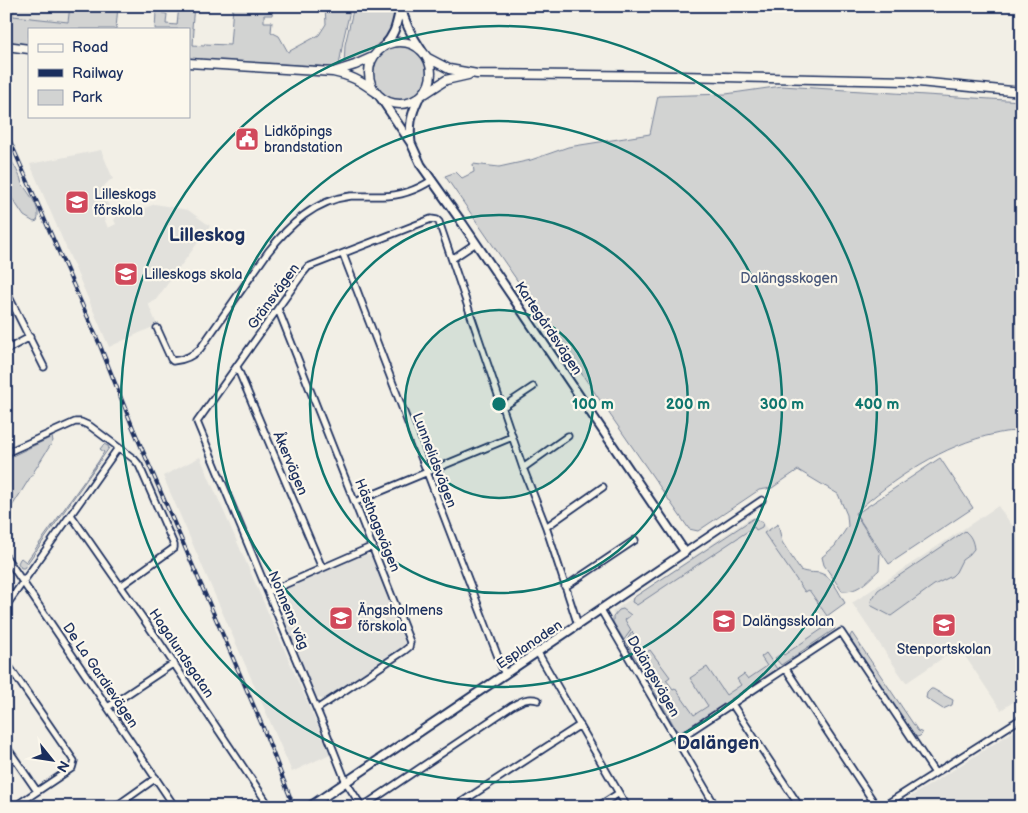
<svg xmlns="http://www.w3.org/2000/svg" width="1028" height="813" viewBox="0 0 1028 813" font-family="'Balsamiq Sans',sans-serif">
	<rect width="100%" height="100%" fill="#f2efe6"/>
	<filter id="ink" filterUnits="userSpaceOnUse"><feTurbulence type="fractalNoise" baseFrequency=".02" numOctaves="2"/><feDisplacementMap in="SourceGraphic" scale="10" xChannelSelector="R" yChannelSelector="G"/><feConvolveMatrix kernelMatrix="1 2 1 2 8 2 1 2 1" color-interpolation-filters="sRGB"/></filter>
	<g filter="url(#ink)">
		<path fill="#e2e1dc" d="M13 6H70L68 22 12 16Z
			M101 150 113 179 109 181 104 186 102 192 112 213 103 216 108 228 116 224 114 220 118 214 140 206 142 209 155 204 188 210 210 226 155 301 148 303 157 325 109 347 30 164Z
			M200 457 330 754 292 772 163 476Z
			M998 506 1022 539V696L1001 710 959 647 906 683 852 603Z
			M756 517 763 522 836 631 685 731 612 612 750 518Z
			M366 554 372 556 406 640 404 646 324 699 317 698 275 597 277 592Z
			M1022 726V807H894L939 779Z"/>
		<path fill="#d2d3d2" stroke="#768198" d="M6 6H13V16L68 22 70 6H118L116 29H29V44L6 42Z
			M154 6H162V13L167 14 166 24 177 25 179 6H194L192 28 194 29 193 45 204 46V44L230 45 233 6H273L272 15H264V22H272L271 32 279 36 288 52 319 35 326 24 325 6H351L343 41 339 66 334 67 189 59V29H155L156 12 154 11Z
			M354 6H396C396 12 396 17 395 22 391 35 375 53 363 58 357 61 350 63 344 66L345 45Z
			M373 73a28 28 0 1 1 56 0a28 28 0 1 1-56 0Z
			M782 86 1022 101V433C1013 430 1004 432 995 434 945 444 892 479 855 513L880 553 879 570C867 581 859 592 842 591L824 565 822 557 835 546 848 526 847 515 838 494 798 470 772 488 759 490 698 531 689 529 445 176 456 172 462 178 474 172 473 164 499 167 531 160 568 147 650 134 658 96 726 94Z
			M6 152C11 160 16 168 20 177 21 179 21 183 23 185 29 194 42 209 37 221L34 222 24 216 10 195 6 192Z
			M52 437 53 441 6 516V459Z
			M104 444 108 446 109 448 24 568H21L18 563 20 559 21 558 26 562 98 462 104 452 100 449Z
			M940 458 973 508 889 564 856 514Z
			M754 518 763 523 762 527 756 530 754 527 637 605 632 602 633 598Z
			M778 524 782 542 800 570C807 573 813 572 820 573 832 576 839 593 845 603L827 616 809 590 805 592 764 533Z
			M965 531C971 536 973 541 974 549L969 555 962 560 956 572 952 576 934 585 891 616 872 606 871 601 878 590Z
			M623 609 631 615 625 620 631 630 624 640 613 622V617L619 610Z
			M831 623 835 629 781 665 775 658 782 653 784 655Z
			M632 632 634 634 632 636 643 654 650 650 670 677 666 680 673 689 675 688 694 715 708 706 690 678 707 667 726 695 741 685 737 679 744 674 748 679 767 666 761 657 766 653 777 669 683 731 679 732 676 729 627 644V640Z
			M852 633 918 731 923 733 920 736 917 737 914 735 850 639V636Z
			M931 689H933L953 700 952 705 943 709 926 698 927 693Z"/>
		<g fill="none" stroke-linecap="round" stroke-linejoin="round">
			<g stroke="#1b2f5e" stroke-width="9">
				<path id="minor" d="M343 254 505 675
					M452 259 476 243
					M6 291 44 367
					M278 309 410 642 409 647 404 651 317 709
					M157 328 171 359 173 361C184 360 192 357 200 349L268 252C289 225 315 200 351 196 361 196 371 196 382 196 400 196 417 190 432 180
					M6 350 30 337
					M237 367 322 568
					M503 407 533 387
					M6 453 75 422H81L90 426 134 459 139 465 174 545V548L121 586
					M523 468 568 436
					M355 502 512 437
					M71 515 158 640 270 807
					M546 527 603 487
					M685 552 762 500
					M6 557 175 807
					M565 587 635 540
					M268 592 373 546
					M6 606 118 448
					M601 610 716 807
					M538 653 627 807
					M6 662 74 761 72 768 14 807
					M786 669 877 807
					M732 704 800 807
					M108 707 174 663
					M677 740 841 632 935 773
					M6 746 37 791
					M115 807 156 778
					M362 807 346 782 327 734 197 422 303 273 308 267 431 219 437 220 439 222 523 468 546 527 578 625
					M362 807 512 706C521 701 528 697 538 700
					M454 807 580 725
					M597 807 619 793
					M882 807 1022 718"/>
			</g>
			<g stroke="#1b2f5e" stroke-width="11">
				<path id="tertiary" d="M401 6C405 25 412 35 422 51
					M384 46C396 33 396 25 400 9
					M411 143C409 125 411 115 418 100
					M309 807 685 552 463 224 421 165 411 143 380 97"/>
			</g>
			<g stroke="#1b2f5e" stroke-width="11">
				<path id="secondary" d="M369 73a31 31 0 1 1 62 0a31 31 0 1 1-62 0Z
					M6 46 29 49
					M428 58 449 69 477 74 679 76 908 81 1022 92
					M189 63 333 72C351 76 359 80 374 91
					M333 72 355 65 373 57
					M426 93 446 80 468 75"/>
			</g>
			<use href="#minor" stroke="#fbf7ec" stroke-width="5.5"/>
			<use href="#tertiary" stroke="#fbf7ec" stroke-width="7"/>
			<use href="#secondary" stroke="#fbf7ec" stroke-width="8"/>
			<g stroke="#1b2f5e" stroke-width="4">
				<path id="rail" d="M6 132 99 343 133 428 262 725 294 807"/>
			</g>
			<use href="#rail" stroke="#fbf7ec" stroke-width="2" stroke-dasharray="5.5" stroke-linecap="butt"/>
		</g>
	</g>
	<circle cx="499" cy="404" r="94" fill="#0f766e" fill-opacity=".12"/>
	<g fill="none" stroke="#0f766e" stroke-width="2.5">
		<circle cx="499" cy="404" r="94"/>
		<circle cx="499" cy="404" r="189"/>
		<circle cx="499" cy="404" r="283"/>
		<circle cx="499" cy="404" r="378"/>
	</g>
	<defs>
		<g id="civic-square" transform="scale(1.25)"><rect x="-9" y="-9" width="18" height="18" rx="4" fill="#d1495b" stroke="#fbf7ec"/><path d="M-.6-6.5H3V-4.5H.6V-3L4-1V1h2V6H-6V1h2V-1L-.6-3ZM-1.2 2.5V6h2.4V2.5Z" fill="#fff"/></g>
		<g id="school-square" transform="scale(1.25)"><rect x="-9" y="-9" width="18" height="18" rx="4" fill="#d1495b" stroke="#fbf7ec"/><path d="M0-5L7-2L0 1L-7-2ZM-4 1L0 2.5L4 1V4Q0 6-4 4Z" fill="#fff"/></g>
	</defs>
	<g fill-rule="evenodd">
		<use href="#civic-square" x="247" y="139"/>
		<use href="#school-square" x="77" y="202"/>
		<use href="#school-square" x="126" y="274"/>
		<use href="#school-square" x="341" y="618"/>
		<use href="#school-square" x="724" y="621"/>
		<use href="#school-square" x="944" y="625"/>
	</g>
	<g text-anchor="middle" stroke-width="4.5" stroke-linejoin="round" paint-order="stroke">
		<g font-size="14" fill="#1b2f5e" stroke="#fbf7ec" text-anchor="start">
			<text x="264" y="136">Lidköpings<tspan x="264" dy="16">brandstation</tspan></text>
			<text x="94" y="199">Lilleskogs<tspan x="94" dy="16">förskola</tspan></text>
			<text x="144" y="279">Lilleskogs skola</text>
			<text x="358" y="615">Ängsholmens<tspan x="358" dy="16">förskola</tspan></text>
			<text x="742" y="626">Dalängsskolan</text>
			<text x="944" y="654" text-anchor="middle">Stenportskolan</text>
		</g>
		<g font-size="14" fill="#49587b" stroke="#fbf7ec">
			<text x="789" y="283">Dalängsskogen</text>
		</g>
		<g font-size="14" fill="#1b2f5e" stroke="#fbf7ec">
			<text transform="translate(273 296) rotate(-54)" y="5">Gränsvägen</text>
			<text transform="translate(549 328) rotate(56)" y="5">Kartegårdsvägen</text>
			<text transform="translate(435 460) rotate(69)" y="5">Lunnelidsvägen</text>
			<text transform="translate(291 463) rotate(67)" y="5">Åkervägen</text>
			<text transform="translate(378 525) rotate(68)" y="5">Hästhagsvägen</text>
			<text transform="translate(289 610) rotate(67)" y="5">Nonnens väg</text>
			<text transform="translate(529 644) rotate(-34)" y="5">Esplanaden</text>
			<text transform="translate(182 653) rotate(56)" y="5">Hagalundsgatan</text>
			<text transform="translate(101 675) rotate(56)" y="5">De La Gardievägen</text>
			<text transform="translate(654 676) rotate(60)" y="5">Dalängsvägen</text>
		</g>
		<g font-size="19" font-weight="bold" fill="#1b2f5e" stroke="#fbf7ec">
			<text x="207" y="241">Lilleskog</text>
			<text x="718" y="749">Dalängen</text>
		</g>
	</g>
	<circle cx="499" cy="404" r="8" fill="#0f766e" stroke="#fbf7ec" stroke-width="2.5"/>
	<g font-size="15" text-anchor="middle" font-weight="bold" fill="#0f766e" stroke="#fbf7ec" stroke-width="4.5" stroke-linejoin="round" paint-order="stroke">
		<text x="593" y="409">100 m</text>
		<text x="688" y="409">200 m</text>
		<text x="782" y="409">300 m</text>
		<text x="877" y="409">400 m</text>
	</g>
	<rect width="1028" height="813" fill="none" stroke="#fbf7ec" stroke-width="25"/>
	<rect x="12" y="12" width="1003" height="788" fill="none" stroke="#1b2f5e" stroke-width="2" filter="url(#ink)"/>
	<rect x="28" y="28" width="162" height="90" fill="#fbf7ec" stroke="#a1a7b3"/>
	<rect x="38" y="44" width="25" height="8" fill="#fbf7ec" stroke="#a1a7b3"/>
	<text x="72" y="52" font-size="15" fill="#1b2f5e">Road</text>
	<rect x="38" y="69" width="25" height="8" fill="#1b2f5e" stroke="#a1a7b3"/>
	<text x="72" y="78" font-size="15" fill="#1b2f5e">Railway</text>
	<rect x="38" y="90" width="25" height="15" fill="#d2d3d2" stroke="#a1a7b3"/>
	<text x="72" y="102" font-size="15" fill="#1b2f5e">Park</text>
	<g transform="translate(52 760) rotate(120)" stroke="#fbf7ec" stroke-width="4" paint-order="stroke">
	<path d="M0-4L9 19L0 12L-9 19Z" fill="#1b2f5e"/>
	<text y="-8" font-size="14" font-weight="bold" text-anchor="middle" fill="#1b2f5e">N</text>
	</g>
</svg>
